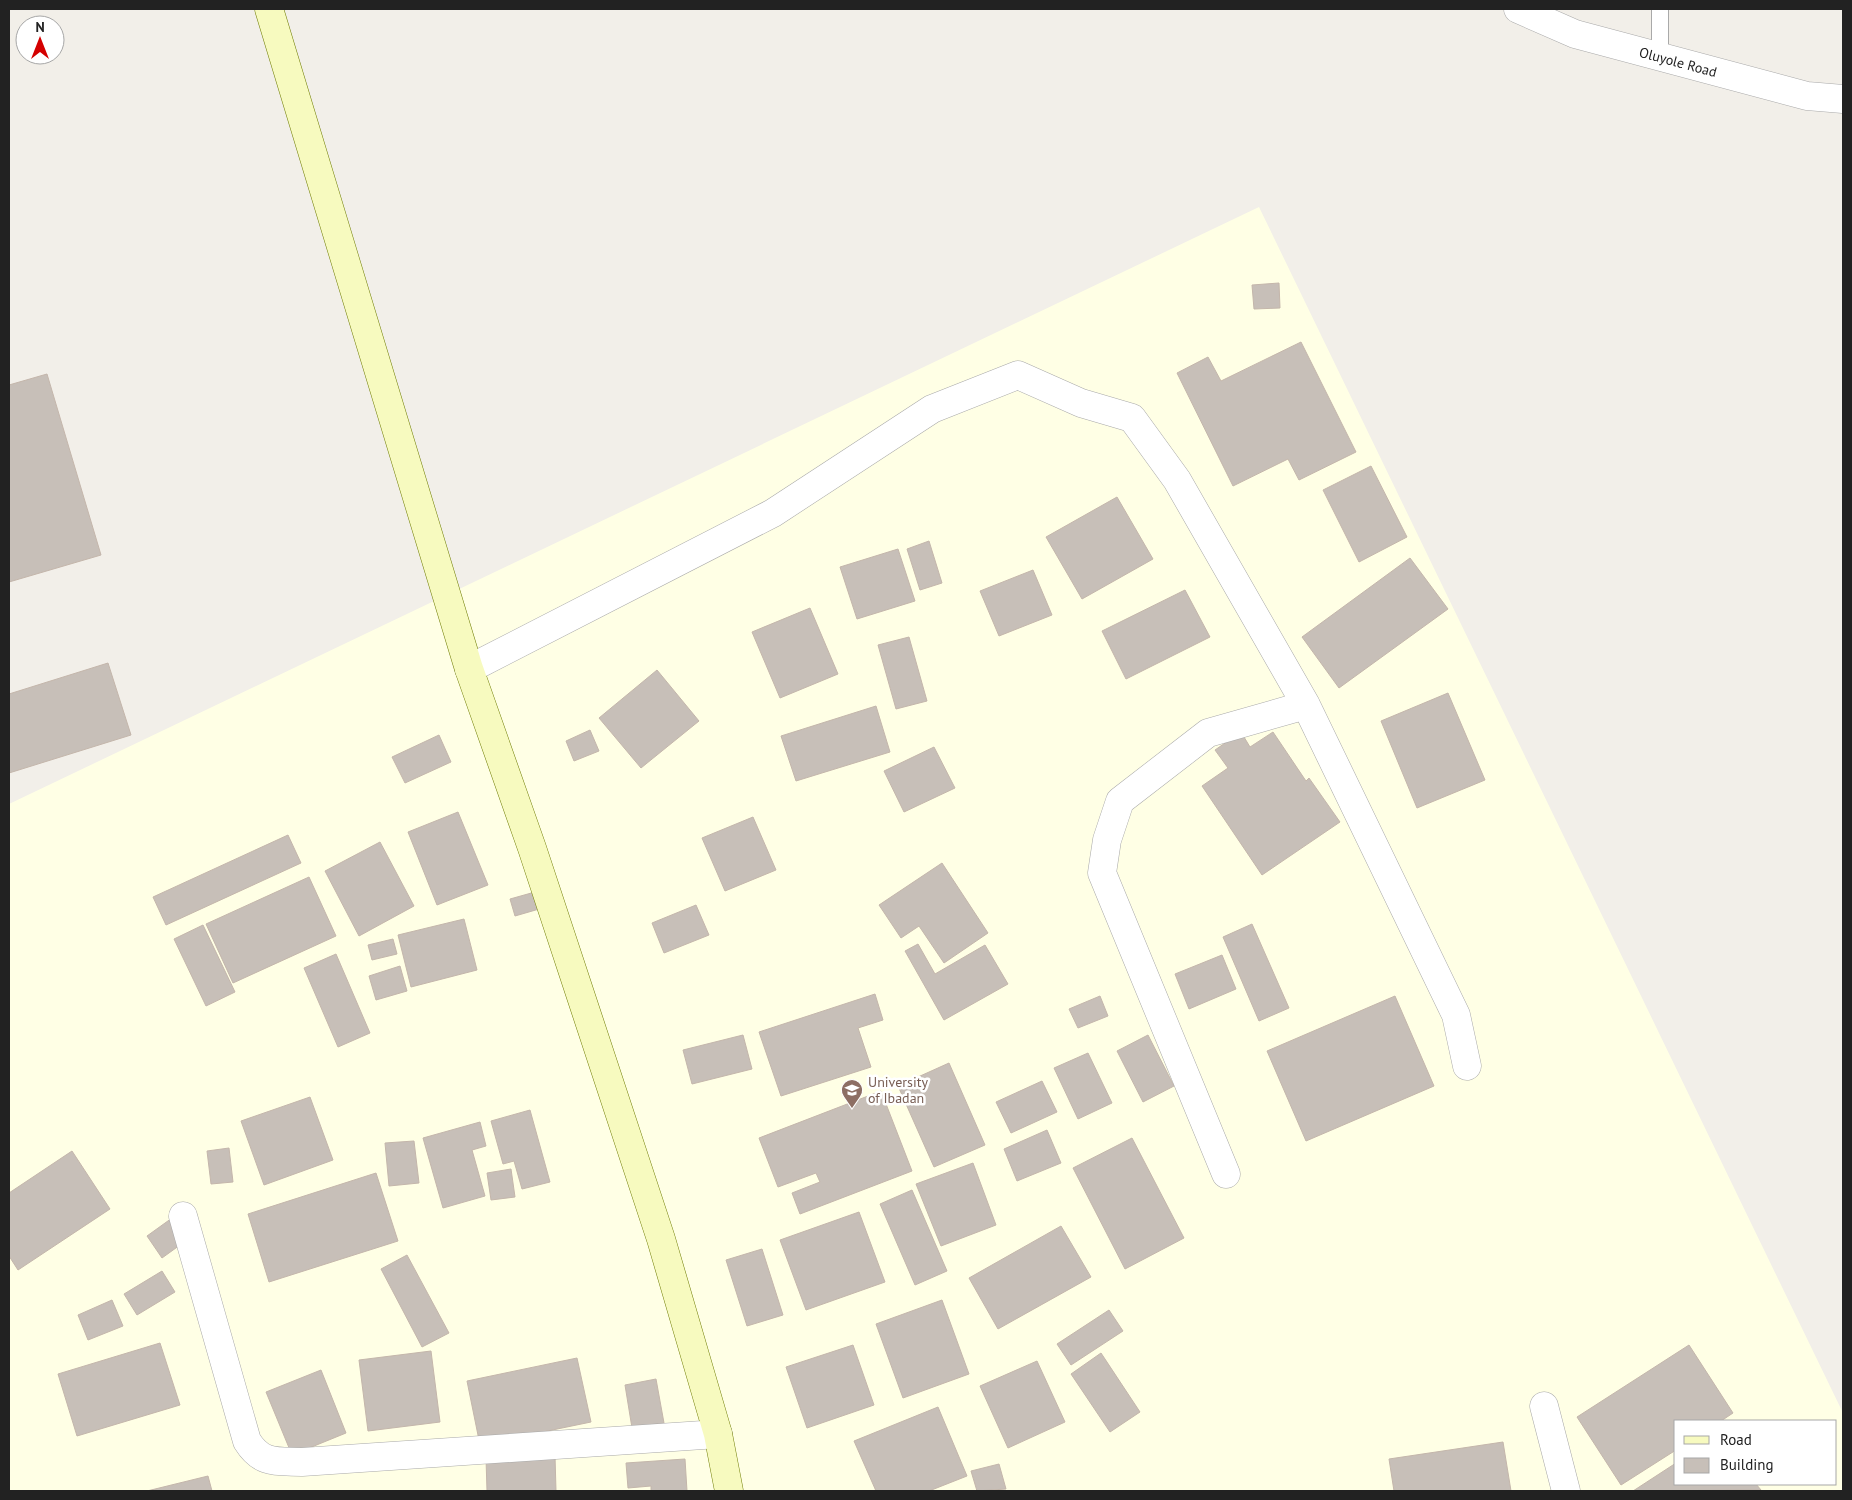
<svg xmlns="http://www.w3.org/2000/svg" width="1852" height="1500" viewBox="0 0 1852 1500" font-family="'PT Sans',sans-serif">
	<rect width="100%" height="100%" fill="#f2efe9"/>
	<path fill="#ffffe5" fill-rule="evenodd" d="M1259 207 1843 1413V1491H9V804ZM1676 1421H1836V1484H1676Z"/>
	<path fill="#c7bfb8" stroke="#c4b6ab" d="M1279 283 1280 308 1254 309 1252 285Z
		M1301 342 1356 452 1299 480 1288 459 1233 486 1177 373 1208 357 1221 381Z
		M47 374 101 555 9 582V385Z
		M1371 466 1407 537 1359 562 1323 490Z
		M1117 497 1153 559 1082 599 1046 537Z
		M929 541 942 583 920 590 907 549Z
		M898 549 915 601 857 619 840 567Z
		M1410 558 1448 609 1339 688 1302 637Z
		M1033 570 1052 615 999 636 980 591Z
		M1185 590 1210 637 1126 679 1102 631Z
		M810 608 838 674 780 698 752 632Z
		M909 637 927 701 896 709 878 645Z
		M108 663 131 735 9 773V694Z
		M657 670 699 721 641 768 599 718Z
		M1448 693 1485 780 1417 808 1381 721Z
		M876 706 890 752 796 781 781 736Z
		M590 730 599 751 574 761 566 741Z
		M1241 732 1250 747 1273 732 1306 781 1309 778 1340 822 1262 875 1202 786 1228 768 1215 750Z
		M439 735 451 762 405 783 392 757Z
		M934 747 955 788 904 812 884 771Z
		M458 812 488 885 437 905 408 832Z
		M753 817 776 870 725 891 702 838Z
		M288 835 301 863 166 925 153 897Z
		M380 842 414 906 359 936 325 871Z
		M942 863 988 933 944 963 919 926 901 938 879 905Z
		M309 877 336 936 233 983 206 924Z
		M542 890 546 907 515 916 510 899Z
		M696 905 709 935 664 953 652 923Z
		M464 919 477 970 411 987 398 935Z
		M1252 924 1289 1008 1259 1021 1223 937Z
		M203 925 235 992 206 1006 174 939Z
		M393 939 397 954 372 960 368 945Z
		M918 944 935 974 985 945 1008 984 944 1020 905 951Z
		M336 954 370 1033 338 1047 304 968Z
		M1222 955 1236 989 1189 1009 1175 974Z
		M400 966 407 991 376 1000 369 976Z
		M875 994 883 1020 858 1028 871 1067 781 1096 759 1032Z
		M1100 996 1108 1016 1078 1028 1069 1009Z
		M1395 996 1434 1086 1306 1141 1267 1051Z
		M743 1035 752 1069 692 1084 683 1050Z
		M1148 1035 1174 1086 1143 1102 1117 1051Z
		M1088 1053 1112 1103 1078 1119 1054 1068Z
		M949 1063 985 1145 934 1167 898 1086Z
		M1042 1081 1057 1112 1011 1133 996 1102Z
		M881 1091 912 1171 800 1214 792 1193 820 1182 816 1173 778 1187 759 1138Z
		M310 1097 333 1160 264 1185 241 1121Z
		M530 1110 550 1182 522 1189 514 1161 503 1164 491 1121Z
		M480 1122 486 1146 472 1150 485 1196 443 1208 423 1138Z
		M1047 1130 1061 1163 1017 1181 1004 1149Z
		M1132 1138 1184 1238 1125 1269 1073 1168Z
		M414 1141 419 1183 389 1186 385 1143Z
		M229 1148 233 1182 211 1184 207 1151Z
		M72 1151 110 1209 18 1270 9 1256V1193Z
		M973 1163 996 1225 941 1246 916 1184Z
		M511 1169 515 1197 491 1200 487 1173Z
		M376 1173 398 1241 269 1282 248 1214Z
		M912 1190 947 1271 915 1285 880 1204Z
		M859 1212 885 1282 806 1310 780 1240Z
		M172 1218 187 1240 162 1258 147 1236Z
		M1061 1226 1091 1277 998 1329 969 1278Z
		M762 1249 783 1315 747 1326 726 1260Z
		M407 1255 449 1333 422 1347 381 1269Z
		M162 1271 175 1292 137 1315 124 1294Z
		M112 1300 123 1326 88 1340 78 1315Z
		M942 1300 969 1374 903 1398 876 1324Z
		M1109 1310 1123 1331 1071 1365 1057 1344Z
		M160 1343 180 1405 77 1436 58 1374Z
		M853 1345 874 1405 807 1428 786 1367Z
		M1689 1345 1733 1413 1721 1421H1676V1450L1621 1485 1577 1417Z
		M431 1351 440 1422 368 1431 359 1360Z
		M1101 1353 1140 1412 1110 1432 1071 1374Z
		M577 1358 591 1422 480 1445 467 1381Z
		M1037 1361 1065 1422 1008 1448 980 1386Z
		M321 1370 346 1433 292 1455 266 1392Z
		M656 1379 664 1423 632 1428 625 1385Z
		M938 1407 967 1476 929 1491H876L854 1441Z
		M1503 1442 1511 1491H1394L1389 1459Z
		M555 1456 556 1491H487L486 1458Z
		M685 1459 687 1491H651V1486L628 1488 626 1463Z
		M1676 1463V1484H1756L1761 1490 1633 1491Z
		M999 1464 1006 1489 977 1491 971 1471Z
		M208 1476 212 1491H147Z"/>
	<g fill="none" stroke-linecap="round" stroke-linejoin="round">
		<g stroke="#a9a9a9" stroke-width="18">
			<path id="lane" d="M1660 57V9"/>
		</g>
		<g stroke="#a9a9a9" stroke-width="29">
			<path id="street" d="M1518 9 1575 34 1807 96 1843 99
				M469 669 773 513 932 409 1018 375 1081 403 1132 418 1177 480 1306 705 1456 1015 1467 1066
				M1226 1174 1102 873 1107 840 1120 801 1208 733 1306 705
				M183 1216 247 1441C262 1465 277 1461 302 1462L718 1434
				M1544 1406 1566 1491"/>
		</g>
		<g stroke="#707d05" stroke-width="29">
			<path id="secondary" d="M269 9 469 669 532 848 661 1239 718 1434 729 1491"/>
		</g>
		<use href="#lane" stroke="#fff" stroke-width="16"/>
		<use href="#street" stroke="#fff" stroke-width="28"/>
		<use href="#secondary" stroke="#f7fabf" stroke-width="28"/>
	</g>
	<defs>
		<g id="university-pin" transform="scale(1.125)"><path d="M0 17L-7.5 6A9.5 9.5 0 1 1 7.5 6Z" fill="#8d6e63" stroke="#fff"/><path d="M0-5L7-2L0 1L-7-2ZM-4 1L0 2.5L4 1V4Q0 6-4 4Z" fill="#fff"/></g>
	</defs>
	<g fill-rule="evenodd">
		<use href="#university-pin" x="852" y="1090"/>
	</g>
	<g text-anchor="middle" stroke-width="5" stroke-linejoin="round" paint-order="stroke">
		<g font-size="14" fill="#222" stroke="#fff">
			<text transform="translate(1678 62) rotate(15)" y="5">Oluyole Road</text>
		</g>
		<g font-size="14" fill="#785e54" stroke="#fff" text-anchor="start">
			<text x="868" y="1087">University<tspan x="868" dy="16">of Ibadan</tspan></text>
		</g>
	</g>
	<rect width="1852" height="1500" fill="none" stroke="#222222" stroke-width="20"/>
	<rect x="1674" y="1420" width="162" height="65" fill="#ffffff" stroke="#a7a7a7"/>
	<rect x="1684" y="1436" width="25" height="8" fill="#f7fabf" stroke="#a7a7a7"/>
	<text x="1720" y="1445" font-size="15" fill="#222222">Road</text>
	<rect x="1684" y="1458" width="25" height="15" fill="#c7bfb8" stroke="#a7a7a7"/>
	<text x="1720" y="1470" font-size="15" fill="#222222">Building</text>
	<g transform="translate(40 40)"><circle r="24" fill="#ffffff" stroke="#a7a7a7"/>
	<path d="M0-4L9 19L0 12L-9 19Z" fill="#d40000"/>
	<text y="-8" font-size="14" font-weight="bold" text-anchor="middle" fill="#222222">N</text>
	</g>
</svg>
